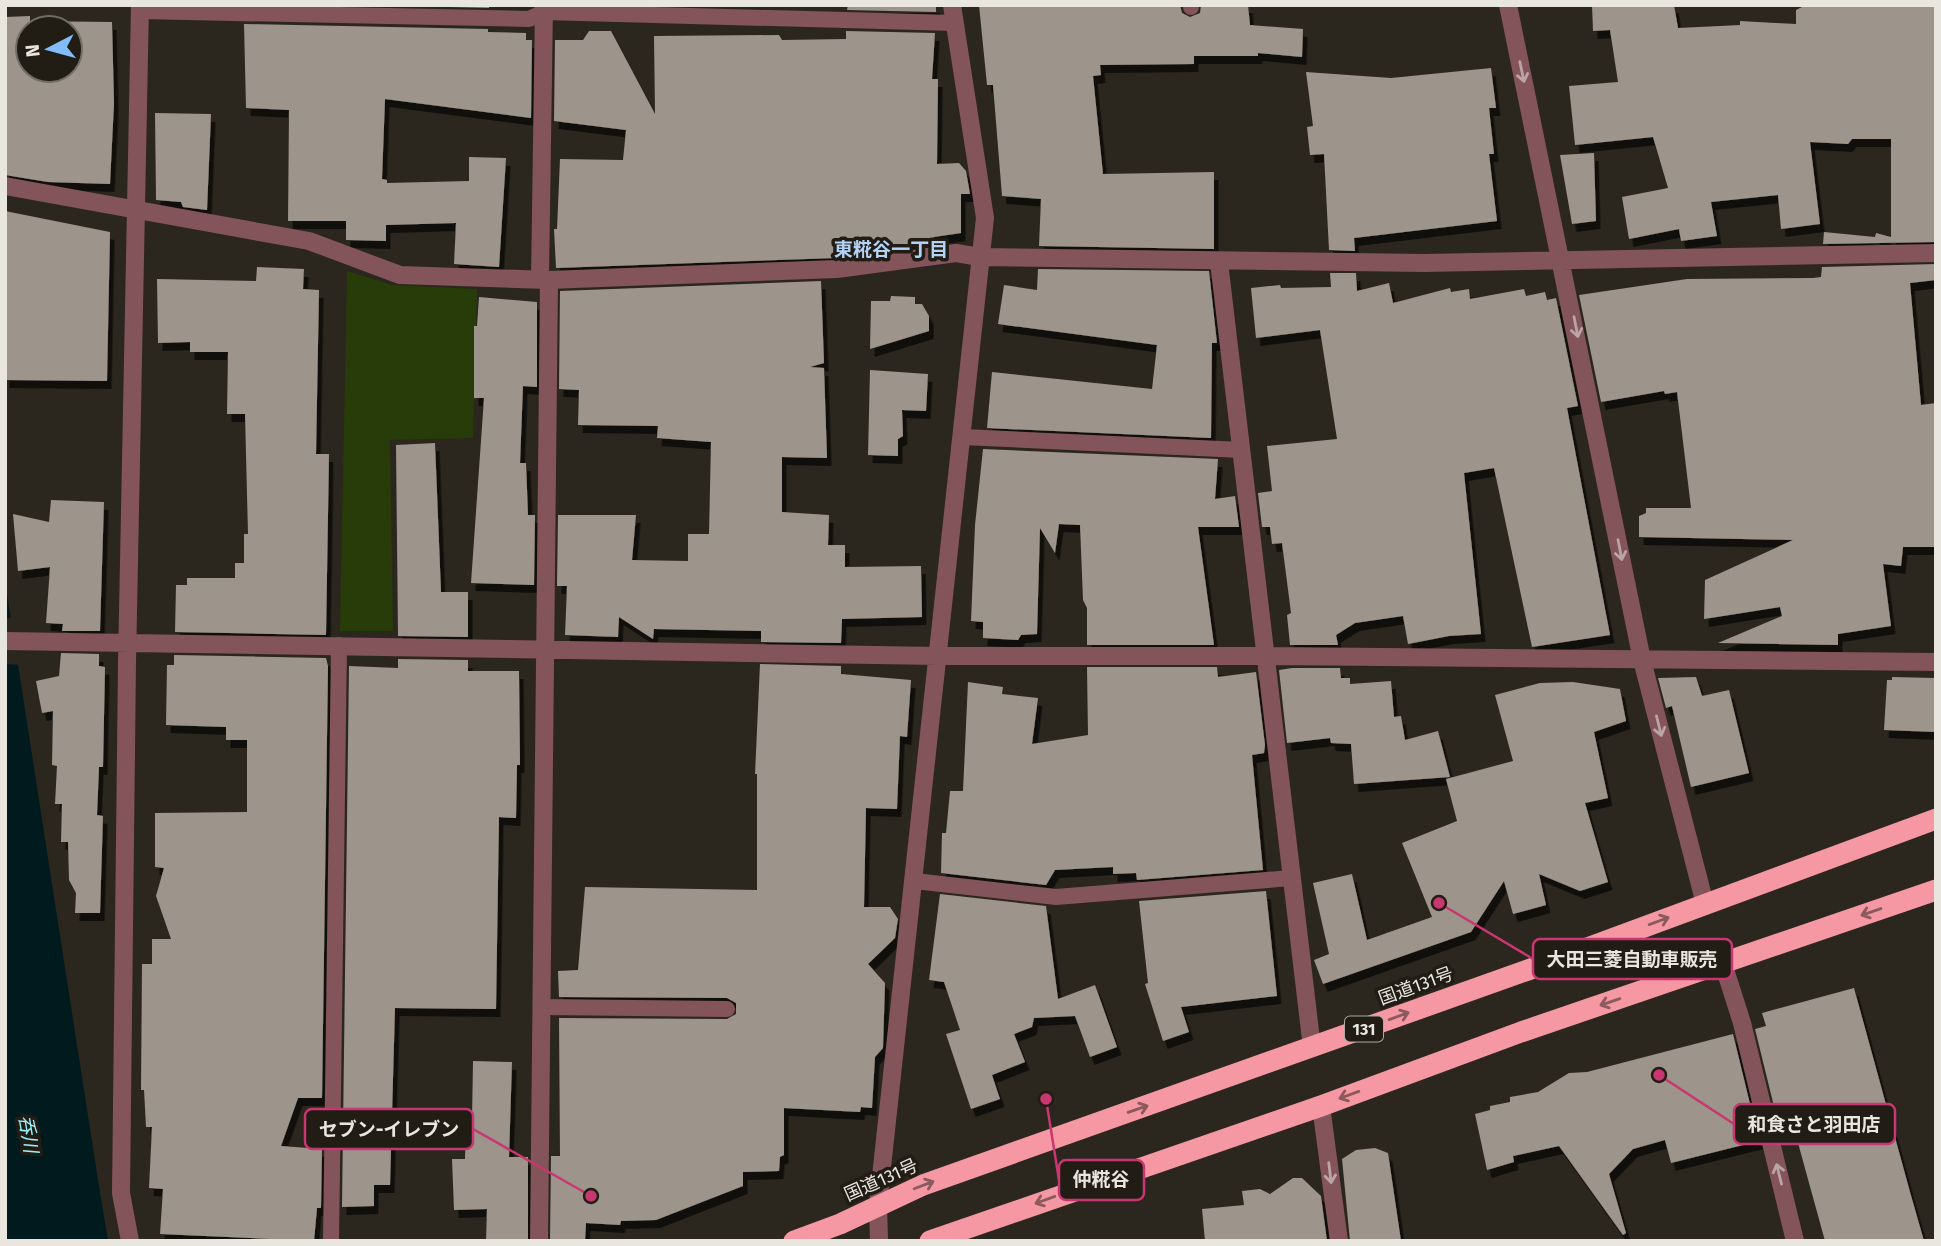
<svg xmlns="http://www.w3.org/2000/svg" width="1941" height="1246" viewBox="0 0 1941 1246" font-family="'Fira Sans','Noto Sans JP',sans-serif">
	<defs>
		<filter id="shadow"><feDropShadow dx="4.5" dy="8" stdDeviation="0" flood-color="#0009"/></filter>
	</defs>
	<rect width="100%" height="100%" fill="#2b261e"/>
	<path fill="#273c08" d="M347 271 392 285 477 289 473 438 390 440 393 631H340Z"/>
	<path fill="#011a1d" d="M5 581 97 1174 108 1241H5Z"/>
	<path fill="#2b261e" d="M5 618H15L22 665 5 664Z"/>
	<path fill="#9d948c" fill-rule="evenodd" filter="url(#shadow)" d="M371 5H489V8Z
		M848 5H936V12L847 10Z
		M979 5H1180L1182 13 1190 17 1200 13 1201 5H1248L1250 25 1303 29 1302 57 1258 53V56H1194V64L1100 65 1101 75 1093 76 1103 174 1214 172V249L1039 246 1041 199 1002 196 993 85H987Z
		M1592 5H1674L1678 28 1740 25V21L1796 24V10L1806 5H1936V242L1823 244 1824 232 1875 237 1876 233 1891 237V139H1852L1848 144 1810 142 1820 224 1781 229 1778 195 1711 202 1717 236 1681 241 1679 229 1629 239 1622 197 1668 188 1653 137 1575 145 1569 86 1618 82 1610 30 1593 31Z
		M30 16V21L112 22 114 103 110 184 48 182 5 175V17ZM28 28H70V70H28Z
		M244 24 488 29V32L526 33V40H532L531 118 385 99 382 179 387 180V183L469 181V157L506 158 499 267 454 264 456 223 386 225V241L346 240V221H288L289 110 246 108Z
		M589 31H611L655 114 654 36 779 35 782 40 846 39V31L935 33 932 79H938L937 164 959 163 966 171 970 194H961V233L934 237 931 245 925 246 882 245V249H840V257L836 258 556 268 554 229H557L560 159 623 160 626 130 554 121 555 40H583Z
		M1491 68 1496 108H1489L1494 154H1489L1497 221 1354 238 1355 251 1329 250 1324 154 1310 155 1307 127 1313 126 1306 72 1391 78Z
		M155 113 211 114 207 210 183 207 181 202 156 200Z
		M1594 153 1596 221 1572 224 1560 155Z
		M5 211 110 232 107 381 5 380Z
		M1936 264V280L1910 283 1921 405 1936 403V547H1903L1901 566 1883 564 1891 626 1838 634V645L1718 643 1782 616 1780 607 1704 619 1705 580 1793 540 1639 537V516L1646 513V508H1691L1677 392 1665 394 1664 391 1601 402 1579 295 1687 279 1813 278 1821 277 1822 267Z
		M257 267 304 269 303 289 319 290 316 454H329L326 635 175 632 176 585H187V578H235V563H244V534H248L245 414H227L228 352H190V342L158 343 157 279 256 281Z
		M1038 269 1209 271 1217 343H1212L1211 438 987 428 992 372 1152 389 1157 345 998 324 1004 285 1037 290Z
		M1330 273H1356L1357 291 1389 283 1393 303 1450 288 1451 292 1469 289 1470 299 1524 289 1526 296 1545 292 1547 300 1556 298 1578 406 1567 408 1610 635 1532 647 1494 468 1464 473 1481 634 1449 636 1408 644 1403 616 1355 623 1336 635 1338 645H1290L1287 615 1291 613 1282 543 1272 544 1270 527H1262L1258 493 1272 491 1267 446 1337 439 1320 330 1256 338 1251 288 1280 285 1281 288 1331 287Z
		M821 281 824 363 810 367 824 368 827 458 782 457V512L829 515 828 545H845V567L921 566 922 617 842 619 841 643 761 642V631L654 629 653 639 619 617 618 637 565 635 567 586H557L558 515H636L632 560 688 561V534H709L711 442 657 438 658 426 578 425 579 390 559 389 560 291Z
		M891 296 915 297V304H922L929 316V331L870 349 871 301H890Z
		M479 297 537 302V387L523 386 520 463H526L528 515H535L534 585 471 583 484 398H474V326H477Z
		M870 370 928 374 926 411 902 410 903 436 898 439V456L868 455Z
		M435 443 441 592H468V637L398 636 396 445Z
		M983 449 1218 459 1215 499 1235 496 1239 527H1198L1214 645H1087V608L1083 600 1080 525 1059 524 1055 553 1040 528 1037 634 1021 635 1018 640 983 638V622L971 621 975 525Z
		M51 500 104 502 100 631H62L63 624 46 623 50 567 18 571 13 514 49 522Z
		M61 653 99 654V666L105 667 103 767H99L97 815 103 816 100 913H75L76 893 69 880 68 842H61L62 804H55L57 766 52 765 53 711 42 713 36 681 59 676Z
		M174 655 326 658 328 666 322 1098H298L281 1146 322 1149 321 1208H317L314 1241 160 1234 163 1189 149 1188 152 1127H146L144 1090H141L142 964H152V939H171L156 896 164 868 155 867V813L247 812V740H226V727L166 725 167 665H174Z
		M398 659 468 660V671H519L520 765H517L516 818 499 817 496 1009 395 1008 390 1185H374V1206L342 1207 349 666 398 668Z
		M760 664 841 666V674L911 680 907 737 900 736 897 809 866 808 864 907H890L898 919 895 938 868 964 885 983 883 1048 875 1057 872 1108 861 1107 860 1112 784 1108V1155L780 1157 779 1171 743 1172V1186L656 1220 621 1221 620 1225 586 1223 585 1241H550L551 1156H560L559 1018 727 1019 736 1014V1003L727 998 559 997 558 971 578 970 585 887 757 890V774H755Z
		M1087 667H1217L1218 677 1256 672 1265 745 1264 753 1252 755 1263 870 1137 880 1136 873 1113 874V867L1055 870 1046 885 941 873 942 833H946L950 791H963L968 682 1003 687 1002 694 1038 698 1032 744 1088 735Z
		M1292 668H1340L1341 678H1350V684L1391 681 1394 717 1401 716 1405 740 1438 731 1450 777 1354 784 1351 744 1331 743 1330 738 1287 743 1279 670Z
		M1696 677 1702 696 1729 690 1749 773 1691 787 1672 706 1666 708 1658 678Z
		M1892 677 1936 678V732L1884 730 1887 680H1892Z
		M1573 682 1620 689 1626 721 1594 732 1608 798 1585 803 1608 882 1580 891 1539 874 1546 905 1513 914 1504 881 1471 932 1323 984 1314 960 1329 954 1313 883 1352 874 1367 940 1432 917 1402 843 1457 821 1446 779 1513 761 1495 695 1540 683Z
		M1266 891 1277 996 1181 1007 1189 1032 1163 1041 1145 984 1148 983 1139 901Z
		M940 894 1046 906 1058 999 1095 985 1117 1047 1090 1057 1075 1016 1034 1018 1032 1027 1014 1034 1025 1062 992 1075 1000 1099 971 1109 946 1034 960 1030 944 982 929 980Z
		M1854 988 1910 1192 1924 1241H1825L1795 1132 1781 1135 1755 1029 1766 1026 1762 1013Z
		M1733 1034 1759 1141 1671 1163 1665 1140 1633 1149 1609 1174 1626 1233 1623 1235 1559 1146 1513 1156 1514 1162 1487 1170 1475 1114 1490 1110V1106L1510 1102V1097L1538 1092 1569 1073 1587 1072Z
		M473 1061 512 1062 509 1157H528V1241H486L487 1209 454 1210 452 1159H465L466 1119H472Z
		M1375 1148 1388 1153 1401 1241H1350L1342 1159 1356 1150Z
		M1293 1178H1302L1321 1196 1327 1241H1205L1202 1209 1244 1205 1242 1191 1260 1189 1270 1194Z"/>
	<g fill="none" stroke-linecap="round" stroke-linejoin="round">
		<path stroke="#83545a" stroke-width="16" d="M1191 5V7
			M140 11 529 19 544 12 954 23
			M962 437 1242 450
			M915 881 1056 897 1292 878
			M542 1007 727 1009
			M331 1241 339 645"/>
		<path stroke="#83545a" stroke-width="18" d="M1508 5 1642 660 1705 904
			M5 186 309 241 400 275 549 280 837 269 956 253 980 257 1425 263 1936 253
			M1219 262 1312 1048
			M540 280 544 5
			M5 641 939 656H1266L1936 662
			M1723 963 1742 1023 1795 1241
			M1321 1106 1339 1241
			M130 1241 121 1193 127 663 140 5
			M539 1241 549 280
			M879 1241 878 1204 985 218 952 5"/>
		<path stroke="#f698a4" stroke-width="21" d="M794 1241 840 1224 923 1185 1528 970 1936 819
			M930 1241 1321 1106 1521 1032 1936 890"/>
	</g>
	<defs><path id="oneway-shaft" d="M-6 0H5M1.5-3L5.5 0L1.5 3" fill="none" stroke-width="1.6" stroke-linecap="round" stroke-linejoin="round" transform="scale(1.75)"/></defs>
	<g stroke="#bba4a4">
		<use href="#oneway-shaft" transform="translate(1522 72) rotate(78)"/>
		<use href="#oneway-shaft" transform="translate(1576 327) rotate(79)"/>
		<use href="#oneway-shaft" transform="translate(1620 550) rotate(79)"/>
		<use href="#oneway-shaft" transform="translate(1659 726) rotate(76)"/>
		<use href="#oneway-shaft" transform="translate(1330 1173) rotate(83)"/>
		<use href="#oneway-shaft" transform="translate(1779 1174) rotate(-104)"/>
	</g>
	<g stroke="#8c5a5c">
		<use href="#oneway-shaft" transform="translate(1871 912) rotate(161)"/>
		<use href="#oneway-shaft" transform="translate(1659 921) rotate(-20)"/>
		<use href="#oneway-shaft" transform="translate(1610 1002) rotate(161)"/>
		<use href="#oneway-shaft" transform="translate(1399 1016) rotate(-20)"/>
		<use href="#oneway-shaft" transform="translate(1349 1095) rotate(160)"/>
		<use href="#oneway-shaft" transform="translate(1138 1109) rotate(-19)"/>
		<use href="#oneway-shaft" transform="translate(924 1185) rotate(-21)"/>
		<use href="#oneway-shaft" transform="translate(1045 1200) rotate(160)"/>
	</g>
	<g text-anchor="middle" stroke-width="7" stroke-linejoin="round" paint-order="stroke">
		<rect fill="#211d15" stroke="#adaaa3" stroke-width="2" x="1345" y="1016.5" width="38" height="25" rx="5"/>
		<g font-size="16" font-weight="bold" fill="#e9e6e0">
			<text x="1364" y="1035">131</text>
		</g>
		<g font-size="18" fill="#e9e6e0" stroke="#211d15">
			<text transform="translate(1416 986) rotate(-20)" y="6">国道131号</text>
			<text transform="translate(881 1180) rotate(-24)" y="6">国道131号</text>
		</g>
		<g font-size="19" font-weight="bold" fill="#b3d3f6" stroke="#211d15">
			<text x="891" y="256">東糀谷一丁目</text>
		</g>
		<g font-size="19" font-style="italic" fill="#96f2fd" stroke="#211d15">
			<text transform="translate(29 1134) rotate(81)" y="7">呑川</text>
		</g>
	</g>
	<path fill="none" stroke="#c8376f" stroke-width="2.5" d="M1439 903L1533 959M1659 1075L1734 1124M591 1196L473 1129M1046 1099L1059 1180"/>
	<g fill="#c8376f" stroke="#211d15" stroke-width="2.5">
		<circle cx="1439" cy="903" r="7"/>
		<circle cx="1659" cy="1075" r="7"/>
		<circle cx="591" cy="1196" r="7"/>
		<circle cx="1046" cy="1099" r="7"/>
	</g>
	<g fill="#211d15" stroke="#c8376f" stroke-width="2.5">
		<rect x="1533" y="939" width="199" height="40" rx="7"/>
		<rect x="1734" y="1104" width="161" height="40" rx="7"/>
		<rect x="305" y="1109" width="168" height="40" rx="7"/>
		<rect x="1059" y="1160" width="85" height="40" rx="7"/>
	</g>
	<g font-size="19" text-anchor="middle" font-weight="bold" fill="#e9e6e0">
		<text x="1632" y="966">大田三菱自動車販売</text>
		<text x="1814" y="1131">和食さと羽田店</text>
		<text x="389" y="1136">セブン-イレブン</text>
		<text x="1101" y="1186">仲糀谷</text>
	</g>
	<rect width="1941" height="1246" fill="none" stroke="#e9e6e0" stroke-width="14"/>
	<g transform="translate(49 49) rotate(264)"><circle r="33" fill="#211d15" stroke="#716d66" stroke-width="2"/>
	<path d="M0-5L12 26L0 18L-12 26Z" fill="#82bcfa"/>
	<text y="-10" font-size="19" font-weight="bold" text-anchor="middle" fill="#e9e6e0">N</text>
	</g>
</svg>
